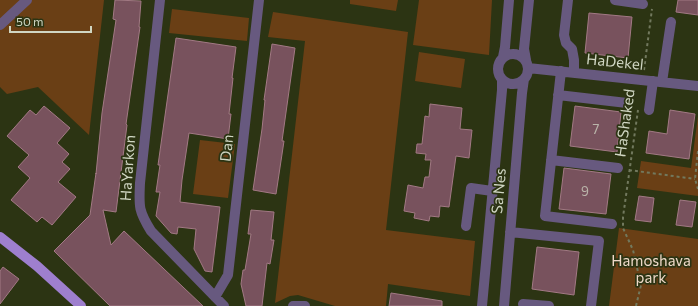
<svg xmlns="http://www.w3.org/2000/svg" width="698" height="306" viewBox="0 0 698 306" font-family="Commissioner,sans-serif">
	<rect width="100%" height="100%" fill="#2c3413"/>
	<path fill="#6a3f15" d="M0 0H104L89 135 38 87 7 94 0 87Z
		M350 0H398L396 11 350 4Z
		M419 0H492L489 55 413 45Z
		M172 9 249 18 247 41 169 33Z
		M273 12 408 32 386 230 475 241 470 296 388 284 386 306H335L298 295 290 296 275 303 305 41 268 37Z
		M419 52 465 59 461 88 415 81Z
		M698 116V196L637 188 641 161 691 168Z
		M200 140 235 144 228 198 193 194Z
		M619 228 698 239V306H609Z"/>
	<path fill="#78525d" stroke="#a27984" d="M115 0 141 1 139 27H140L126 124 127 125 116 212 103 210 111 245 124 231 203 306H110L54 251 90 215 96 173V174L102 113 116 20 113 19Z
		M678 0H698V15L676 12Z
		M589 13 632 17 628 58 585 53Z
		M176 38 236 47 232 78H233L229 114H231L228 139 189 133 182 180 180 202 220 207 212 272 205 271 194 249 196 229 178 227 177 234 171 233 156 216 160 192H156L160 165H158Z
		M272 44 295 48 282 141H284L276 194 253 190 262 129 265 100H264Z
		M430 104 462 108 460 129 472 130 469 158 456 156 449 207 440 206 439 217 430 216 429 221 414 218 415 213 404 211 408 185 423 188 425 177H429L431 160H425L426 154 416 153 417 144H422L425 116 429 117Z
		M44 106 70 128 57 143 69 154 62 162 70 169 58 182 76 197 52 225 42 217 37 222 11 200 30 178 18 167 29 155 7 136 30 110 36 115Z
		M575 106 621 112 617 152 570 146Z
		M670 110 695 114 689 159 646 153 649 131 667 134Z
		M564 168 611 174 606 214 559 209Z
		M639 196 654 198 651 222 635 220Z
		M680 200 696 202 692 227 676 225Z
		M251 210 274 212 271 240H274L270 264 267 263 262 306H246L241 284 243 270H245L251 234H248Z
		M537 247 579 252 574 295 532 289Z
		M3 267 19 279 0 304V271Z
		M391 293 442 301V306H389Z"/>
	<g fill="none" stroke-linecap="round" stroke-linejoin="round">
		<path stroke="#72795e" stroke-width="2" stroke-dasharray="3 3" stroke-linecap="butt" d="M644 70 652 9
			M698 151 695 179 698 189
			M629 170 695 179
			M636 306 641 285 633 250 623 228V217L638 110"/>
		<path stroke="#67597f" stroke-width="10" d="M160 0 140 183C139 206 138 210 151 231L224 306
			M568 0 564 35 566 43 572 49 574 60V73
			M615 0 643 4
			M0 25 27 0
			M498 69a15 15 0 1 1 30 0a15 15 0 1 1-30 0Z
			M503 57 505 47 509 0
			M526 60 524 49 529 0
			M528 68 698 86
			M561 71 545 216 612 224
			M662 82 671 22
			M558 95 627 103
			M649 110 653 81
			M551 160 618 168
			M466 226 471 188 492 191
			M510 232 599 241 591 306
			M215 297 228 275 259 0
			M523 304 549 306
			M293 306H305
			M482 306 502 90V80
			M504 306 522 93 524 79"/>
		<path stroke="#9e7fce" stroke-width="10" d="M0 237 37 266 81 306"/>
	</g>
	<g text-anchor="middle" stroke-width="3.5" stroke-linejoin="round" paint-order="stroke">
		<g font-size="13" fill="#bab5aa">
			<text x="596" y="134">7</text>
			<text x="585" y="196">9</text>
		</g>
		<g font-size="15" fill="#d0d6c3" stroke="#2c3413">
			<text transform="translate(615 62) rotate(6)" y="5">HaDekel</text>
			<text transform="translate(625 123) rotate(-82)" y="5">HaShaked</text>
			<text transform="translate(227 148) rotate(-84)" y="5">Dan</text>
			<text transform="translate(128 168) rotate(-86)" y="5">HaYarkon</text>
			<text transform="translate(499 191) rotate(-85)" y="5">Sa Nes</text>
		</g>
		<g font-size="15" fill="#efd9c8" stroke="#2c3413">
			<text x="651" y="266">Hamoshava<tspan x="651" dy="17">park</tspan></text>
		</g>
	</g>
	<path d="M10 26v6h81v-6" fill="none" stroke="#d0d6c3" stroke-width="2"/>
	<text x="16" y="26" font-size="12" fill="#d0d6c3" stroke="#2c3413" stroke-width="3" paint-order="stroke">50 m</text>
</svg>
